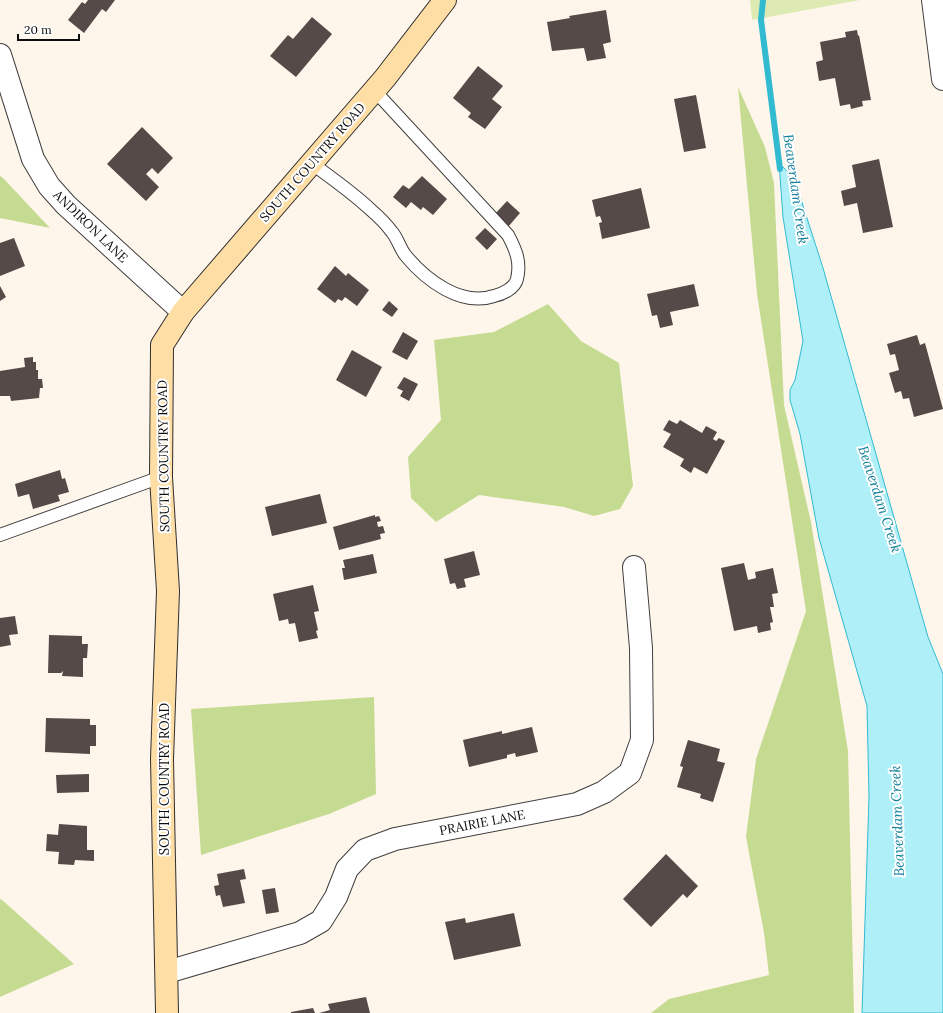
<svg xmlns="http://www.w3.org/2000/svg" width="943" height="1013" viewBox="0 0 943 1013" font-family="Lora,serif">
	<rect width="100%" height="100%" fill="#fff6eb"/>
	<path fill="#deeab4" d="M750 0H860L752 20Z"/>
	<path fill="#c6db92" d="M738 87 765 147 774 183 784 405 811 522 848 751 854 1013H651L669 999 769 975 764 933 746 837 756 759 806 611 757 294Z
		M0 176 3 178 50 228 0 218Z
		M548 304 581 341 619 363 633 486 620 509 594 516 564 507 479 495 436 522 411 498 408 457 441 420 434 340 494 332Z
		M374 697 376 794 329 814 201 855 191 709Z
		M1 899 74 964 0 997V900Z"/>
	<path fill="#aeeff8" stroke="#32bad1" d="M779 163 789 173 797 187 823 268 928 637 943 674V1013H862L869 797 867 706 819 538 800 434 790 400V390L795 380 803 341 783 217Z"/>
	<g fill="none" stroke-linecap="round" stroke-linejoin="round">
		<path stroke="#32bad1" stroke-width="6" d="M763 0 761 20 780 169"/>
	</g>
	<path fill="#554a48" d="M88 0H115L106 12 102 9 84 33 68 20 82 2 85 4Z
		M606 10 611 42 603 44 606 58 587 61 584 48 552 51 547 22 570 18 569 16Z
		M312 17 332 34 296 77 270 56 288 35 293 39Z
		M857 30 858 36 859 35 871 100 862 101 863 106 851 109 850 104 840 106 835 78 819 81 816 62 823 60 820 42 846 37 845 32Z
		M478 66 503 86 492 99 502 107 485 129 468 117 471 113 453 98Z
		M696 95 706 148 684 152 674 99Z
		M142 127 173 158 158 174 152 168 146 174 159 187 146 201 107 164Z
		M879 159 893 227 863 233 857 203 844 206 841 191 856 187 852 165Z
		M422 176 447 199 433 215 423 207 421 210 411 202 406 208 393 197 403 185 409 189Z
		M641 188 650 228 602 239 599 223 602 222 600 216 596 217 592 200Z
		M507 201 520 213 508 227 494 215Z
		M485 228 497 239 487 250 475 238Z
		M14 238 25 266 0 276V243Z
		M335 266 346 276 348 273 369 290 357 306 345 297 342 301 338 299 335 303 317 289Z
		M694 284 699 306 670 312 673 325 660 328 657 315 652 316 647 294Z
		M0 286 6 297 0 301Z
		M389 301 398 309 392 317 382 310Z
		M403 332 418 341 407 360 392 352Z
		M917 335 920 345 925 343 943 409 914 417 909 398 903 399 901 391 895 393 889 373 899 370 895 354 890 355 887 344Z
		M352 350 382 367 366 397 336 380Z
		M33 357V362H36V370H38V379H42L43 388H40L39 398 11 401 10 396H0V371L25 367 24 358Z
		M404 377 418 384 409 401 400 396 403 391 397 388Z
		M669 420 677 424 680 420 702 433 706 426 717 432 713 439 716 441 719 438 725 441 707 474 694 467 691 473 680 466 684 459 663 447 671 434 663 430Z
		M60 470 62 479 65 478 69 492 58 495 60 501 33 509 29 494 18 497 15 484Z
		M320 494 327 523 272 536 265 507Z
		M375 515V517L379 516 381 521 377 522 378 527 383 526 385 533 380 534 381 539 339 550 333 527Z
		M474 551 480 575 464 579 466 587 457 589 455 583 450 584 444 559Z
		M373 554 377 573 344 580 342 568H345L343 560Z
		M744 563 748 580 756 578 755 572 773 568 778 593 772 594 774 607H770L773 622 770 623 771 630 758 633 757 626 734 631 721 568Z
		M313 585 319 611 314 612 318 630 316 631 318 638 299 642 295 623 289 624 288 619 279 621 273 594Z
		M15 616 18 634 9 635 11 645 0 647V618Z
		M49 635 82 636V644H88L87 658H83V677L62 676 63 671 61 673H48Z
		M46 718 90 719V725H96V746H90V754L45 752Z
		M532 727 538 752 516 757 515 753 507 755V758L469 767 463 740 502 731V734Z
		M688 740 720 749 717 761 725 763 713 802 700 798 701 794 677 787 683 767 680 766Z
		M89 774V792L57 793 56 775Z
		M59 824 87 826V850H94V861L75 860 74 865 58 864 59 852 46 851 47 834 58 835Z
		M666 854 698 886 687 898 683 894 651 927 623 899Z
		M244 869 246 879 240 880 245 903 223 907 220 895 216 896 214 886 219 885 217 874Z
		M275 888 279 912 266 914 262 890Z
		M514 913 521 946 454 960 445 922 465 918 466 923Z
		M366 997 370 1013H319L330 1010 328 1004Z
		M313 1008 315 1013H291V1012Z"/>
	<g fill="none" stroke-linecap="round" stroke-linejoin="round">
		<g stroke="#3f3f3f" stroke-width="14">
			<path id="service" d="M311 163C332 178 353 193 371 210 378 216 386 224 392 232 398 239 400 249 406 256 426 280 461 307 494 296 503 294 515 288 517 279 521 262 516 250 508 235L374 90
				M0 535 161 477"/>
		</g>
		<g stroke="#3f3f3f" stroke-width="24">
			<path id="minor" d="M933 0 943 79
				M0 55 33 159 49 186 66 205 183 312
				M167 972 300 933 321 921 336 897 347 869 365 850 395 839 577 804 604 792 630 773 642 740 641 648 634 567"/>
		</g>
		<g stroke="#2e2e2e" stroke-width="24">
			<path id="secondary" d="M167 1013 162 759 168 591 161 477 162 345 183 312 385 78 445 0"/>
		</g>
		<use href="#service" stroke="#fff" stroke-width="12"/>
		<use href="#minor" stroke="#fff" stroke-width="22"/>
		<use href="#secondary" stroke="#ffdea6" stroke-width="22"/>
	</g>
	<g text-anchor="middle" stroke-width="4" stroke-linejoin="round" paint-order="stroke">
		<g font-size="13" fill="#0c0c0c" stroke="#fff">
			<text transform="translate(312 162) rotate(-49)" y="5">SOUTH COUNTRY ROAD</text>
			<text transform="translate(91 226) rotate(44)" y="5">ANDIRON LANE</text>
			<text transform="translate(163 456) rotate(-91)" y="5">SOUTH COUNTRY ROAD</text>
			<text transform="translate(164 779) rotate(-90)" y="5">SOUTH COUNTRY ROAD</text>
			<text transform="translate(482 822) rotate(-11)" y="5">PRAIRIE LANE</text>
		</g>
		<g font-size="14" font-style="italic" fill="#12819a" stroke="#fff">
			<text transform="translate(796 189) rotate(82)" y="5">Beaverdam Creek</text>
			<text transform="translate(880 499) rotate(72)" y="5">Beaverdam Creek</text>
			<text transform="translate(897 821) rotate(-92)" y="5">Beaverdam Creek</text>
		</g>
	</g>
	<path d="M18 34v6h61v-6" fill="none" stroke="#0c0c0c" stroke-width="2"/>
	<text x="24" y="34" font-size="12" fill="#0c0c0c" stroke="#ffffff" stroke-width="3" paint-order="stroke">20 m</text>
</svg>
